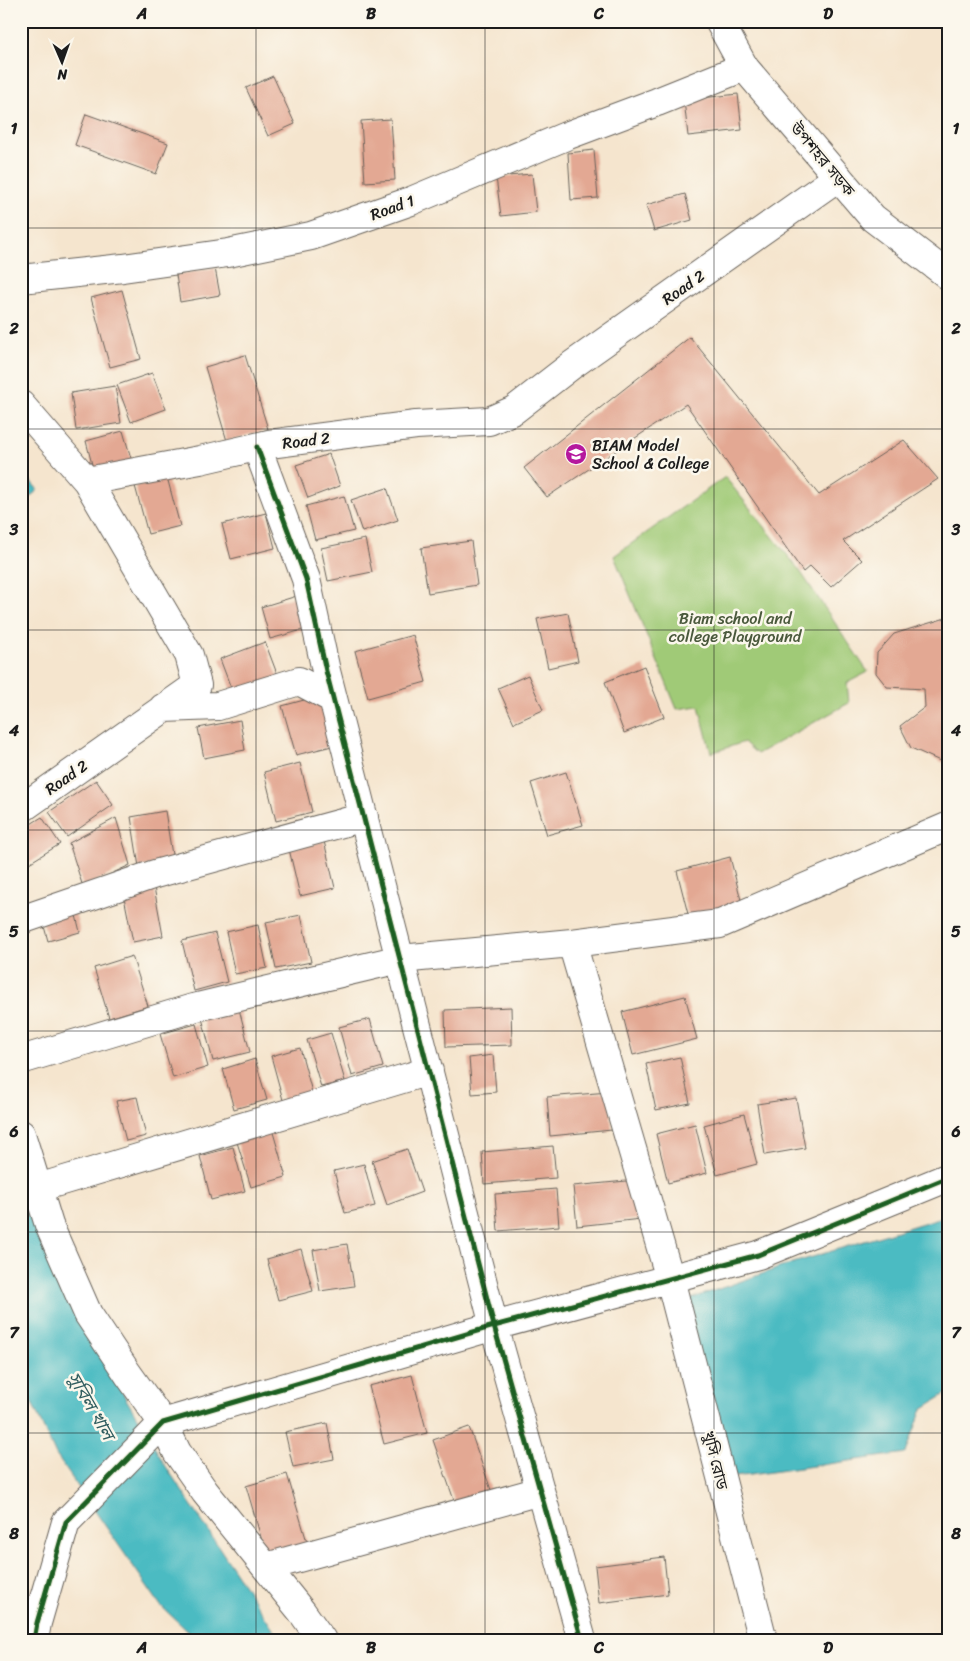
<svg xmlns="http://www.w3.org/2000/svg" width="970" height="1661" viewBox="0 0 970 1661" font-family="Sriracha,'Noto Sans Bengali',sans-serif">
	<rect width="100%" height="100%" fill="#fbf7ec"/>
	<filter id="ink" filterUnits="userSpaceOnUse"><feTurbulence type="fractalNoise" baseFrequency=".02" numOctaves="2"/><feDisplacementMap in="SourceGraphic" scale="10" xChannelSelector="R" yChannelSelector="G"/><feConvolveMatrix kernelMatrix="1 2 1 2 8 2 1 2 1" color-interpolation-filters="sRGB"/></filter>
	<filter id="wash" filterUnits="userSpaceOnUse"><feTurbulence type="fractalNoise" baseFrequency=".0096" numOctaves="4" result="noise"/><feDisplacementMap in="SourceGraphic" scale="20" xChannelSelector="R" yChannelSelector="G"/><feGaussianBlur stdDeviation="1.12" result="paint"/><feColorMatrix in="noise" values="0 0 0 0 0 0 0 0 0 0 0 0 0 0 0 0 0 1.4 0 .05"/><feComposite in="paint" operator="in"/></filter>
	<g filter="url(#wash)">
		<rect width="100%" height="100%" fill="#f5e5ce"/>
		<path fill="#a0ca77" stroke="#5e734a" d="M725 477 800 571 868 672 847 683 849 703 757 754 744 742 711 753 699 706 677 709 614 556Z"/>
		<path fill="#4cbbc2" stroke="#346c6f" d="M21 470 38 490 21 504Z
			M21 1188 95 1346 165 1465 280 1640H197L161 1606 56 1455 21 1379Z
			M949 1215V1392L922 1409 906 1453 721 1479 676 1304 793 1263Z"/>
		<g id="blocks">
			<path fill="#e3a893" d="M273 76 295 124 268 136 246 88Z
				M738 94 742 130 688 136 684 100Z
				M86 114 168 143 156 174 75 145Z
				M391 119 395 180 365 182 361 121Z
				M594 150 598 198 571 200 568 153Z
				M532 174 536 212 501 216 496 177Z
				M685 194 692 220 654 231 646 205Z
				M215 268 220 295 180 302 176 275Z
				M122 290 141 359 110 367 91 298Z
				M690 337 819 495 904 440 938 479 843 541 862 560 831 587 810 566 803 572 686 404 547 497 524 468Z
				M245 355 268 429 227 441 205 367Z
				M152 373 166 409 131 422 117 385Z
				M115 386 121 423 76 430 71 393Z
				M123 431 133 465 95 476 86 441Z
				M329 454 340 486 308 498 296 465Z
				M167 477 180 526 148 534 135 486Z
				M387 488 398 520 362 532 351 500Z
				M344 496 354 531 315 540 306 506Z
				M266 513 275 548 231 559 222 524Z
				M365 539 372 572 328 581 321 548Z
				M471 541 477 585 428 593 421 548Z
				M300 595 310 628 270 639 261 607Z
				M568 613 578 661 548 668 537 619Z
				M949 617V765L911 748 900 726 925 707 924 689 887 687 876 673 877 653 894 634Z
				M413 635 426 682 368 698 355 651Z
				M265 642 279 679 234 696 220 659Z
				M644 666 664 717 624 733 605 682Z
				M528 675 543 710 514 723 498 688Z
				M326 694 340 744 296 755 282 706Z
				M240 720 245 750 204 758 198 728Z
				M300 763 312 812 276 821 264 772Z
				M566 772 583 825 547 835 531 783Z
				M96 780 113 805 67 837 49 812Z
				M165 811 173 861 139 867 131 817Z
				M42 817 60 844 21 868V830Z
				M116 818 130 865 83 887 69 843Z
				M324 841 335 888 300 896 289 849Z
				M730 857 742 904 689 918 677 871Z
				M154 887 163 936 133 942 123 892Z
				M75 911 80 932 48 941 42 919Z
				M301 915 311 962 276 969 266 922Z
				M258 925 267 968 235 974 226 932Z
				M215 933 227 982 194 991 182 941Z
				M132 956 148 1006 109 1018 94 968Z
				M685 996 697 1039 633 1055 622 1012Z
				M238 1005 250 1052 213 1061 201 1014Z
				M511 1007 512 1045 446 1047 445 1010Z
				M370 1019 383 1067 352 1076 339 1027Z
				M196 1024 208 1067 173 1078 160 1034Z
				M331 1033 345 1081 321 1087 307 1040Z
				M300 1048 312 1092 283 1100 271 1056Z
				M493 1055 496 1092 472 1094 469 1058Z
				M680 1057 690 1103 656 1110 646 1064Z
				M255 1059 267 1100 234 1109 223 1069Z
				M609 1092 612 1130 550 1136 547 1097Z
				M137 1097 146 1136 126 1141 116 1101Z
				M796 1098 805 1148 765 1155 757 1104Z
				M744 1114 757 1164 717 1175 704 1125Z
				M695 1124 707 1173 668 1183 656 1134Z
				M272 1129 286 1177 251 1187 236 1139Z
				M553 1146 556 1178 484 1184 482 1152Z
				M233 1147 245 1191 211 1200 200 1156Z
				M407 1149 422 1192 387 1205 372 1161Z
				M364 1164 375 1206 345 1213 334 1171Z
				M637 1180 641 1219 577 1226 573 1186Z
				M556 1189 559 1226 498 1231 495 1194Z
				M347 1244 354 1286 320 1291 313 1250Z
				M301 1249 313 1291 278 1300 267 1259Z
				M412 1375 427 1433 384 1444 369 1386Z
				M327 1423 334 1459 293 1467 285 1432Z
				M469 1427 491 1490 455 1503 433 1440Z
				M287 1474 308 1545 267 1558 246 1486Z
				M664 1557 668 1594 599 1603 595 1566Z
				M750 1635 751 1640H708V1638Z"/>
		</g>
	</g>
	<g filter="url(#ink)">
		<use href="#blocks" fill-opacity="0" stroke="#68625a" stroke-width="1"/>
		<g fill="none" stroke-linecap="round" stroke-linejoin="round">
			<g stroke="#68625a" stroke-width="30">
				<path id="minor" d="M21 279 123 268 228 253 311 236 411 201 566 136 657 102 744 67
					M21 405 87 481 189 655 197 685 21 809
					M257 447 306 579 326 671 494 1326 582 1640
					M87 481 200 460 269 444 416 425 489 421 514 410 572 365 838 177
					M163 708 218 706 299 681 333 699
					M21 920 155 874 364 817
					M572 943 670 1279 763 1640
					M21 1060 193 1008 400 959 572 943 720 924 949 826
					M21 1134 49 1225 88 1314 128 1374 163 1423 177 1452 205 1492 302 1612 322 1640
					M38 1188 429 1071
					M266 1567 540 1491
					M34 1640 37 1623 66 1522 163 1423 494 1326 758 1255 949 1177"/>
			</g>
			<g stroke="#68625a" stroke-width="30">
				<path id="major" d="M719 21 744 67 873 218 949 276"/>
			</g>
			<use href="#minor" stroke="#fff" stroke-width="28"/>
			<use href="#major" stroke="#fff" stroke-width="28"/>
			<g stroke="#fbf7ec" stroke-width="8">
				<path id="cycleway" d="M257 447 306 579 326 671 494 1326 582 1640
					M34 1640 37 1623 66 1522 163 1423 494 1326 758 1255 949 1177"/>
			</g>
			<use href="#cycleway" stroke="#1b5e20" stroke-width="5"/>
		</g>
	</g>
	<path fill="none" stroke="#1c1c1c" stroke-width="1" stroke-opacity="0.55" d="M256 21V1640M485 21V1640M714 21V1640M21 228H949M21 429H949M21 630H949M21 830H949M21 1031H949M21 1232H949M21 1433H949"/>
	<defs>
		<g id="school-disc" transform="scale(1.125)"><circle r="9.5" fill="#b5179e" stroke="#fbf7ec"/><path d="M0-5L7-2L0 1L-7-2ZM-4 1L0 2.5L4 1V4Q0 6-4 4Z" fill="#fff"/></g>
	</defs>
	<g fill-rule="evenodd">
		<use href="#school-disc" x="576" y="454"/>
	</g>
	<g text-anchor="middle" stroke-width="5" stroke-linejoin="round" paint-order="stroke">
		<g font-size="16" fill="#1c1c1c" stroke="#fbf7ec">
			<text transform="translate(823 159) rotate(50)" y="6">উপশহর সড়ক</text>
			<text transform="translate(392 207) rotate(-20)" y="6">Road 1</text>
			<text transform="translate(683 287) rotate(-35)" y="6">Road 2</text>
			<text transform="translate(306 440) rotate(-7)" y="6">Road 2</text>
			<text transform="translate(66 777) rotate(-35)" y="6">Road 2</text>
			<text transform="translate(716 1460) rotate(76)" y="6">খুসি রোড</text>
		</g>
		<g font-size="16" fill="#1c1c1c" stroke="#fbf7ec" text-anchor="start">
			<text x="592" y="451">BIAM Model<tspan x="592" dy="18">School &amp; College</tspan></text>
		</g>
		<g font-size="16" fill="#4a593c" stroke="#fbf7ec">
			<text x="735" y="624">Biam school and<tspan x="735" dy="18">college Playground</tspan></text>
		</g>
		<g font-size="18" font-style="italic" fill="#2f5c5e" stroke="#fbf7ec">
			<text transform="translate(91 1406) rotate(60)" y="6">সুবিল খাল</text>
		</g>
	</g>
	<rect width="970" height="1661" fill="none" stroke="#fbf7ec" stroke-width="55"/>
	<g transform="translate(62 62) rotate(178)" stroke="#fbf7ec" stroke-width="4" paint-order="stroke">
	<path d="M0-4L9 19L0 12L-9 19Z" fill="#1c1c1c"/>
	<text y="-8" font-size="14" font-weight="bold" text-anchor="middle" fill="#1c1c1c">N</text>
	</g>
	<rect x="28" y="28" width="914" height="1606" fill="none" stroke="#1c1c1c" stroke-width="2"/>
	<g font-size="16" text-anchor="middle" font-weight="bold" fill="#1c1c1c">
		<text x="142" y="19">A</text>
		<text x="371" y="19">B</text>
		<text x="599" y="19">C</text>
		<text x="828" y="19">D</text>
		<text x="14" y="134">1</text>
		<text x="956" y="134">1</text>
		<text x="14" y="334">2</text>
		<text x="956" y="334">2</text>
		<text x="14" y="535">3</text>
		<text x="956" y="535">3</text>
		<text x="14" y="736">4</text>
		<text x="956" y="736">4</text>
		<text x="14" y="937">5</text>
		<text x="956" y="937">5</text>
		<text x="14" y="1137">6</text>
		<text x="956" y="1137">6</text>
		<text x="14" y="1338">7</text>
		<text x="956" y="1338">7</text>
		<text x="14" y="1539">8</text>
		<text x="956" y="1539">8</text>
		<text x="142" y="1653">A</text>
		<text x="371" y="1653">B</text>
		<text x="599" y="1653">C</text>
		<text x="828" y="1653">D</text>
	</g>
</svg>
